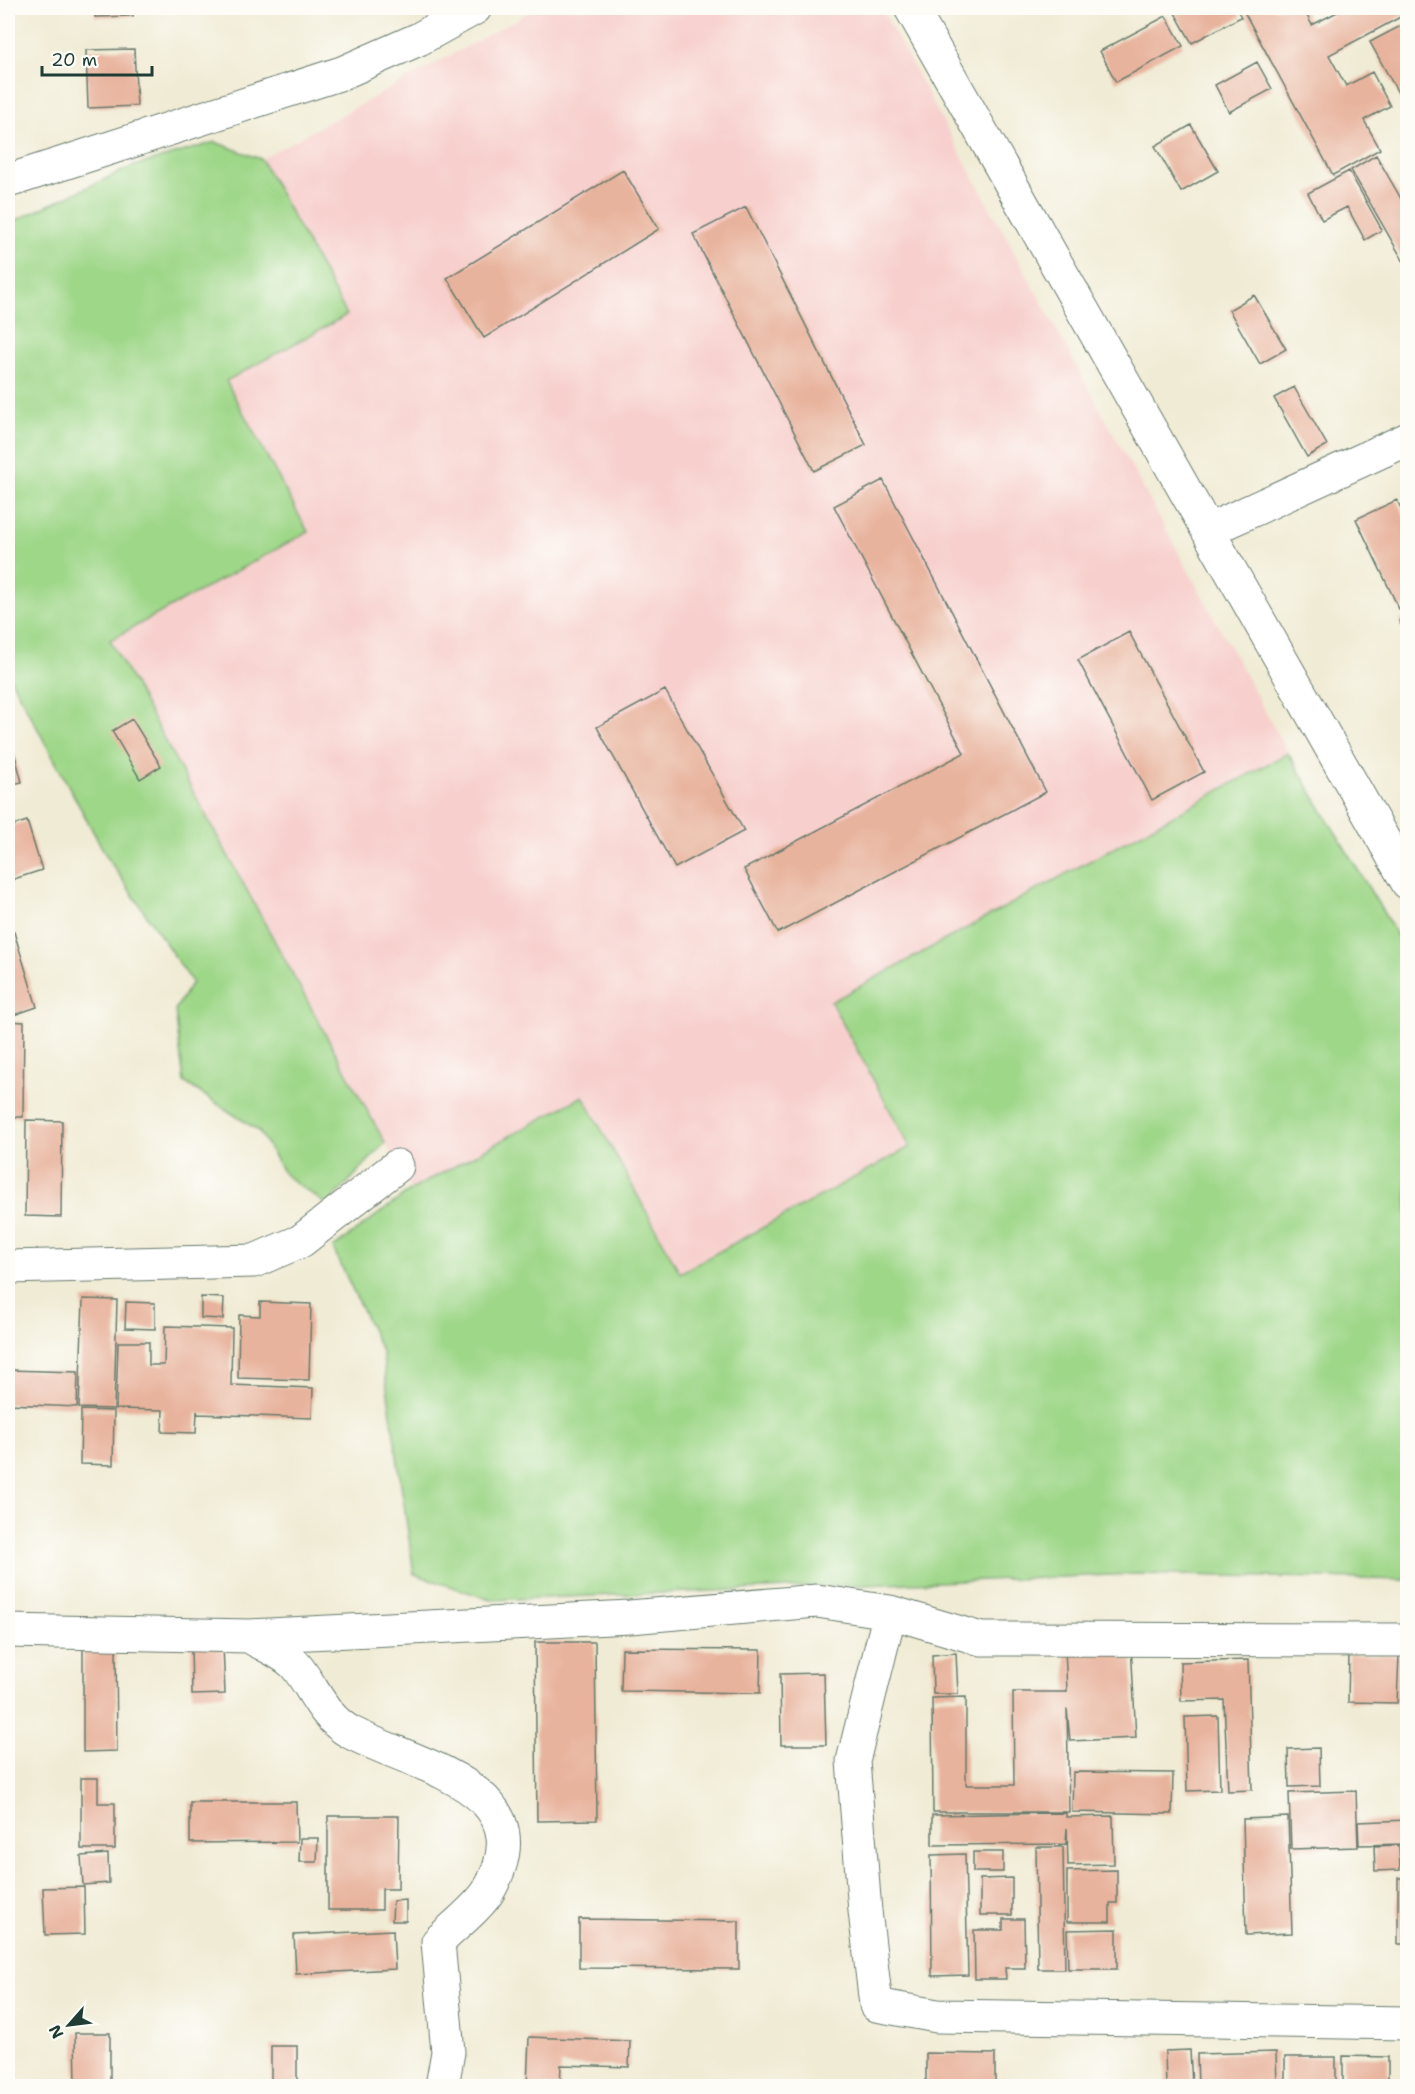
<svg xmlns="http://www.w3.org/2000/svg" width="1415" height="2094" viewBox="0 0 1415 2094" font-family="'Shantell Sans',sans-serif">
	<rect width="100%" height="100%" fill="#fdfcf7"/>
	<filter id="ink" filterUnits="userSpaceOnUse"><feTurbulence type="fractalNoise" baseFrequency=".0167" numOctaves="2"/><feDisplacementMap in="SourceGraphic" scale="12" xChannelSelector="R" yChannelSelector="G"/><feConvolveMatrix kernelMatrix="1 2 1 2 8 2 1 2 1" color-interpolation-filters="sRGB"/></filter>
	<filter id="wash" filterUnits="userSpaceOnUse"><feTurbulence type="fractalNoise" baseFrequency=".008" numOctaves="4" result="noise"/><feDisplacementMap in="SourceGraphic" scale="24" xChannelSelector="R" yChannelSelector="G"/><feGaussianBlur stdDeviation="1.35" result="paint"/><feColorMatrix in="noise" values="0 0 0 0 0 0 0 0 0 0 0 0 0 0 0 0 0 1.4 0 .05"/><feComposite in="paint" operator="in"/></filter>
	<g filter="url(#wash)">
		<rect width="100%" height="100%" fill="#f0ebd4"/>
		<path fill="#f7d0cd" d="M537 8H881L1288 753 831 1002 910 1147 680 1273 583 1096 411 1190 110 640 308 532 226 380 346 314 261 159Z"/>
		<path fill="#9fd789" stroke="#5f8a5e" stroke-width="1.5" d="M215 142 261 159 347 315 226 381 308 532 110 640 385 1143 327 1205 285 1175 259 1131 184 1082 175 1010 192 982 107 857 8 674V224L131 167Z
			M1288 753 1407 952V1580L1136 1574 491 1600 414 1574 382 1352 333 1248 411 1190 583 1096 680 1273 910 1147 831 1002Z"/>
		<g id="blocks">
			<path fill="#e8b39d" d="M95 8H133V16L95 17Z
				M1185 8H1236L1241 17 1192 43 1175 13Z
				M1242 8H1303L1312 25 1345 8H1408V13L1329 55 1346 86 1372 72 1390 106 1364 120 1380 149 1333 175Z
				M1166 16 1183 46 1116 82 1100 51Z
				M1408 22V111L1370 42Z
				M134 49 137 106 88 108 86 50Z
				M1257 62 1272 89 1229 112 1215 85Z
				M1191 125 1218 171 1181 192 1155 146Z
				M1376 155 1408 211V269L1351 170Z
				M623 170 659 229 484 338 447 278Z
				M1349 171 1382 230 1365 240 1347 207 1322 220 1308 193Z
				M746 207 866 445 814 471 693 234Z
				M1254 295 1286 349 1260 364 1229 310Z
				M1294 387 1327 445 1307 457 1274 398Z
				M883 480 1046 792 778 933 744 869 964 753 834 506Z
				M1397 500 1408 523V605L1399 609 1356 519Z
				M1408 616V637L1399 621Z
				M1129 632 1204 772 1152 800 1078 660Z
				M665 690 744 831 675 868 597 727Z
				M132 719 161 766 140 779 112 731Z
				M8 729 22 782 8 785Z
				M27 821 42 870 8 881V827Z
				M14 932 37 1007 8 1017V934Z
				M8 1021 24 1022 23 1117H8Z
				M26 1120 62 1121 61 1217 25 1216Z
				M201 1297 224 1298 223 1319 201 1318Z
				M83 1299 117 1300 114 1409 79 1408Z
				M126 1302 155 1303V1329L125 1328Z
				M260 1302 311 1304 309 1380 238 1378 239 1315 260 1316Z
				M165 1326 232 1328 231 1385 313 1388 312 1418 198 1414 197 1411 196 1433 162 1432 163 1410 116 1409 118 1342H149V1365H164Z
				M8 1370 78 1372 77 1407 8 1404Z
				M81 1410 114 1411 113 1465 80 1464Z
				M535 1642H595L597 1820 537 1821Z
				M83 1643H116L117 1751 83 1752Z
				M191 1644H223L225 1694 192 1695Z
				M1131 1644 1136 1738 1070 1741 1067 1709 1069 1812H933L932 1698 966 1697V1785H1014L1013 1692H1067L1065 1648Z
				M622 1649 761 1650 760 1693 621 1691Z
				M956 1653 958 1694H933L932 1655Z
				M1349 1654 1399 1655 1397 1703 1348 1702Z
				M1248 1660 1252 1790 1228 1791 1224 1700 1181 1701 1180 1662Z
				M824 1673 826 1745H781L780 1674Z
				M1218 1716 1220 1790 1187 1791 1185 1717Z
				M1319 1748 1320 1786 1289 1787 1288 1749Z
				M1073 1772 1173 1773 1172 1814 1072 1812Z
				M81 1778H98V1803H115V1849H81Z
				M1356 1791 1358 1847 1291 1849 1289 1793Z
				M190 1802H296L297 1842 190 1843Z
				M1066 1813V1817L1113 1816 1114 1864 1068 1865 1067 1828 1066 1844 932 1845V1815Z
				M328 1816H399L398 1889H382V1910H328Z
				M1288 1817 1292 1933 1246 1935 1243 1819Z
				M1408 1820V1844L1359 1845 1358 1822Z
				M300 1838H318L317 1862H299Z
				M1399 1845 1400 1870 1375 1871 1374 1846Z
				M1036 1847H1063L1065 1969H1038Z
				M973 1852H1003V1872H973Z
				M108 1854 109 1883 83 1885 81 1856Z
				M965 1854 968 1975 932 1976 931 1855Z
				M1117 1870V1903H1110V1922H1067V1871Z
				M1012 1878V1915H980V1879Z
				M1398 1878H1408V1944H1398Z
				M84 1887 85 1934 45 1935 43 1888Z
				M406 1900V1921H392L393 1901Z
				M579 1919 739 1921V1969L579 1968Z
				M1003 1919H1024L1025 1968H1005L1006 1979H975L974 1930H1003Z
				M1117 1929V1969H1068L1067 1930Z
				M393 1930 395 1969 296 1974 294 1935Z
				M75 2033H110V2086H76Z
				M529 2037 630 2041 629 2067 561 2065 560 2086H527Z
				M271 2046H297V2086H271Z
				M1190 2050 1192 2086H1166L1165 2051Z
				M1276 2052 1277 2086H1198L1197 2054Z
				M926 2053 995 2054V2085L926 2086Z
				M1343 2056 1388 2057V2086H1343Z
				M1285 2057H1336V2086H1285Z"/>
		</g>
	</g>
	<g filter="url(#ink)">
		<use href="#blocks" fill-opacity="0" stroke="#687a6c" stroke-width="1.5"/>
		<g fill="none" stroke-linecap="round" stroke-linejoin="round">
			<g stroke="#687a6c" stroke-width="35">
				<path id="minor" d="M911 8 1408 883
					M8 181 342 73 419 39 475 8
					M1209 530 1408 439
					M8 1267 254 1261 301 1241 397 1166
					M890 1612 853 1761 865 1911 876 2005 937 2016 1408 2023
					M8 1631 249 1636 630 1617 817 1601 890 1612 981 1639 1408 1640
					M249 1636C263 1645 285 1653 296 1666 314 1688 323 1717 350 1732 415 1767 547 1786 489 1890 481 1905 451 1929 438 1942L448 2052 442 2086"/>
			</g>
			<use href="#minor" stroke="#fff" stroke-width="33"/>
		</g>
	</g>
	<rect width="1415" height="2094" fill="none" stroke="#fdfcf7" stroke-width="30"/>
	<g transform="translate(69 2025) rotate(242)" stroke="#fdfcf7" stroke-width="4.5" paint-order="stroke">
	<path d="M0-4.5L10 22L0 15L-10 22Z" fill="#1f3d34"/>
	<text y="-9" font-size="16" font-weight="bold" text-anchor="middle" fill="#1f3d34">N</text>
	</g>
	<path d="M42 66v9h110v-9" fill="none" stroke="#1f3d34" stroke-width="3"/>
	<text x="51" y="66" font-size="18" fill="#1f3d34" stroke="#fdfcf7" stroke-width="4.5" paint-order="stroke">20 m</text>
</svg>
